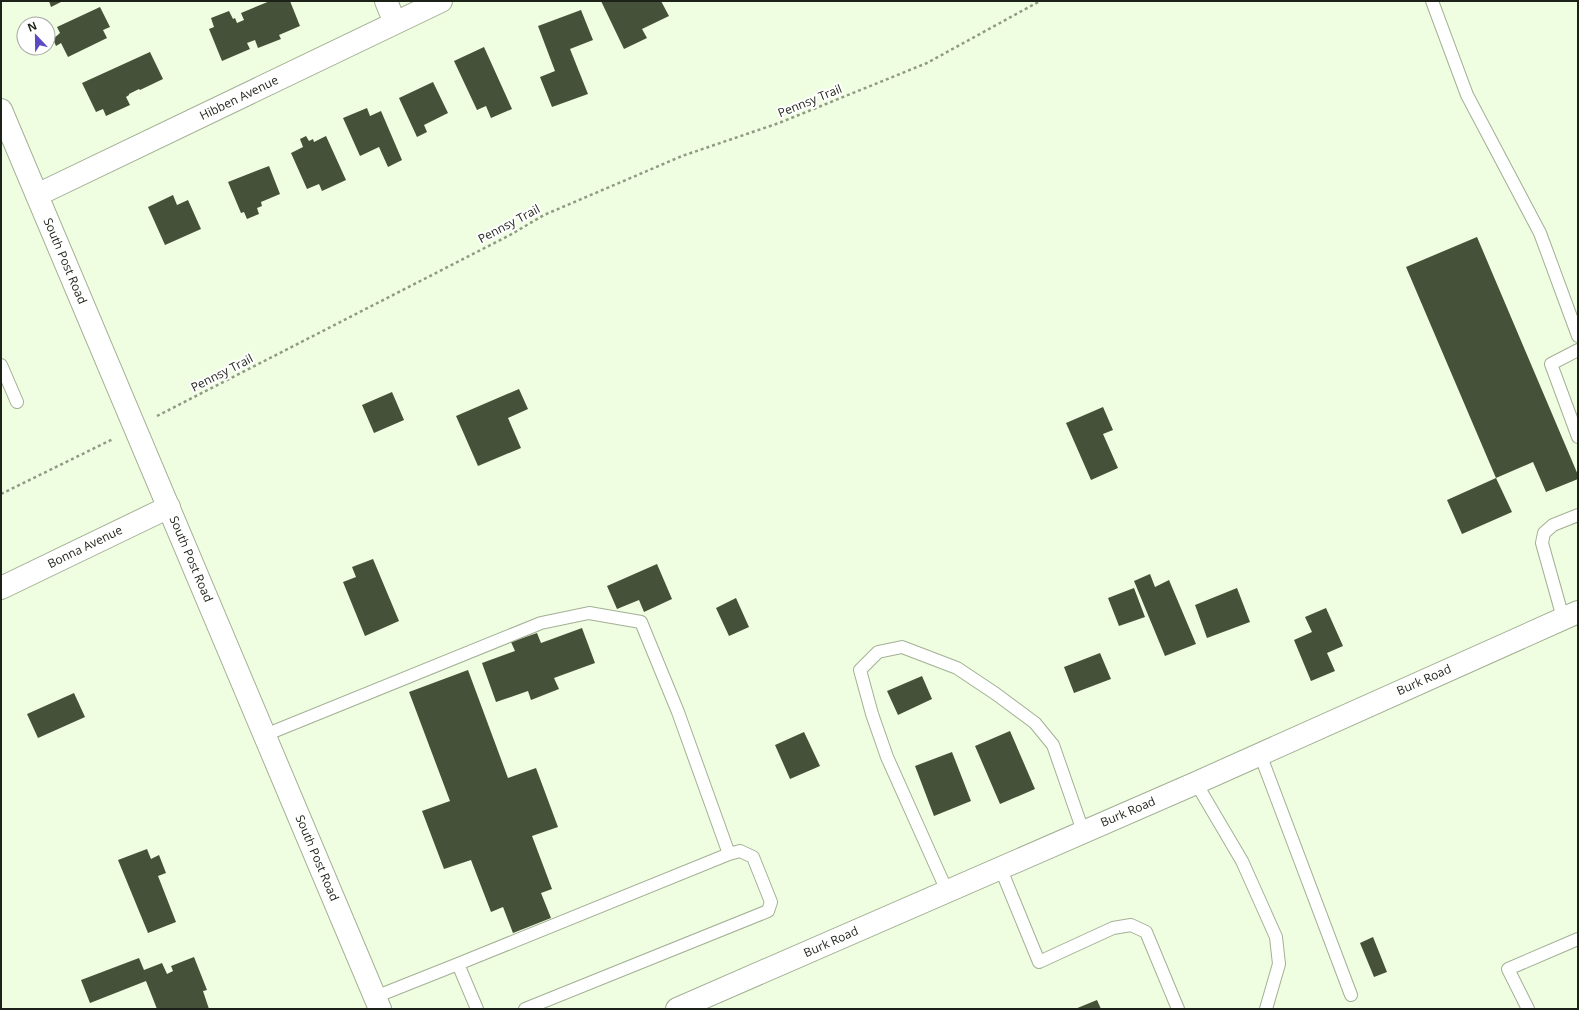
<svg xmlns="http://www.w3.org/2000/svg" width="1579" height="1010" viewBox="0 0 1579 1010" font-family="'Open Sans',sans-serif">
	<rect width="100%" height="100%" fill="#effde0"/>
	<path fill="#465139" d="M49 1H63L51 7Z
		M270 1H290L300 26 279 35 281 39 258 48 255 40 247 43 250 49 222 61 209 29 214 27 211 18 229 11 233 19 235 18 237 23 244 20 241 13Z
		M601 1H661L669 16 642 29 647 38 624 49Z
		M100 7 110 27 103 30 107 38 68 57 61 43 56 46 53 39 60 33 57 27Z
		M581 10 593 40 570 49 588 94 552 107 540 77 555 71 538 26Z
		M484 47 512 109 491 118 486 106 477 110 454 61Z
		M150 52 163 79 140 90 139 89 129 94V95L126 97 130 105 106 116 103 109 96 112 82 83Z
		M433 82 448 113 424 125 427 132 417 137 399 98Z
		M367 108 370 116 381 111 402 160 388 167 379 147 360 156 343 118Z
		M306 136 309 141 313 139 314 142 326 136 346 180 322 191 319 184 307 189 291 153 303 147 300 139Z
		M269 166 280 194 261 202 262 206 257 208 259 214 247 219 244 212 241 213 228 182Z
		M173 195 177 205 188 200 201 229 165 245 148 207Z
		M1477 237 1578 475V479L1546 492 1533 462 1496 478 1406 267Z
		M519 389 528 409 508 418 521 448 478 466 456 416Z
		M392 392 404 420 374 433 362 405Z
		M1103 407 1113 430 1103 434 1118 468 1091 480 1066 423Z
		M1496 478 1512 512 1462 534 1447 500Z
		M373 559 399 621 365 636 343 582 356 577 352 567Z
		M657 564 672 599 644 612 639 600 617 609 607 586Z
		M1150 574 1155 587 1169 580 1196 644 1165 656 1134 581Z
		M1134 588 1145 617 1119 626 1108 598Z
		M1237 588 1250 622 1207 638 1195 605Z
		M736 598 749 627 729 636 716 608Z
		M1326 608 1343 646 1327 653 1335 671 1311 681 1294 640 1312 632 1305 617Z
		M582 628 595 663 554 678 559 689 531 700 528 691 496 702 482 663 515 651 511 642 537 633 541 643Z
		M1100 653 1111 679 1074 693 1064 667Z
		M468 670 508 778 536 768 558 827 532 836 552 889 541 893 551 918 513 933 503 907 491 912 471 860 444 869 422 811 450 801 409 692Z
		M922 676 932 699 898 715 887 691Z
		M74 693 85 717 38 738 27 714Z
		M1010 731 1035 789 1000 804 975 746Z
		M804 732 820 766 790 779 775 745Z
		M952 752 971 801 934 816 915 766Z
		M147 849 151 859 159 855 166 873 158 876 176 922 148 933 118 860Z
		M1373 937 1387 972 1374 977 1360 943Z
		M194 957 207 990 203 991 209 1009H157L146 981 90 1003 81 980 139 958 144 970 162 963 167 974 173 971 171 966Z
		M1097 1000 1101 1009H1075Z"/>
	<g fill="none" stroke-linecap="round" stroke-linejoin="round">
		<g stroke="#a3b095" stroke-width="14">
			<path id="service" d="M1432 1 1467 95 1540 233 1578 336
				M1578 350 1551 364 1578 437
				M1 365 17 402
				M1563 618 1542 543 1544 533 1553 525 1578 515
				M265 735 541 623 589 613 641 622 678 712 729 854
				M1260 754 1351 995
				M1196 783 1242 861 1276 937 1279 964 1266 1009
				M1000 867 1039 962 1113 928 1131 925 1146 932 1178 1009
				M947 891 887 757 872 714 860 670 878 652 902 647 957 668 996 694 1035 723 1053 745 1083 831
				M458 964 477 1009
				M375 997 458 964 729 854 740 851 753 857 771 902 768 911 525 1009
				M1528 1009 1508 969 1578 939"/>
		</g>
		<g stroke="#a3b095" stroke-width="24">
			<path id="minor" d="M386 1 395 23
				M37 195 441 1
				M1 588 169 507
				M677 1009 1196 783 1578 612"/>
		</g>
		<g stroke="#a3b095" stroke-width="24">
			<path id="secondary" d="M1 110 380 1009"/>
		</g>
		<path stroke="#909a85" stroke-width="2.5" stroke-dasharray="3 3" stroke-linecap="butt" d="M157 416 510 235 544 215 682 156 779 123 927 63 1040 1
			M1 494 113 439"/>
		<use href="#service" stroke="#fff" stroke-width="12"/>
		<use href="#minor" stroke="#fff" stroke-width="22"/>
		<use href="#secondary" stroke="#fff" stroke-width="22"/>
	</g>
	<g text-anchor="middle" stroke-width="4" stroke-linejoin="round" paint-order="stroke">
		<g font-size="12" fill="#1d2218" stroke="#fff">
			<text transform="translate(239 98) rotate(-26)" y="4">Hibben Avenue</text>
			<text transform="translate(810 101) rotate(-22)" y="4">Pennsy Trail</text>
			<text transform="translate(509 224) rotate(-28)" y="4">Pennsy Trail</text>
			<text transform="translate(65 261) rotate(67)" y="4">South Post Road</text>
			<text transform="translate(222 373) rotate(-27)" y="4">Pennsy Trail</text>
			<text transform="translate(85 547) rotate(-26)" y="4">Bonna Avenue</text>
			<text transform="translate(191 559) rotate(67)" y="4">South Post Road</text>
			<text transform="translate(1424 680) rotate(-24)" y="4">Burk Road</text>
			<text transform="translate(1128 812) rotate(-23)" y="4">Burk Road</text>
			<text transform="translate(317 858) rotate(67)" y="4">South Post Road</text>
			<text transform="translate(831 942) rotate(-24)" y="4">Burk Road</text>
		</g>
	</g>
	<rect width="1579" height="1010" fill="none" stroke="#1d2218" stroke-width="4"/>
	<g transform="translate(36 36) rotate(338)"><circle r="19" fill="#ffffff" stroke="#a5a7a3"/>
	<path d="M0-3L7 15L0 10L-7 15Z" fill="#5c4ac2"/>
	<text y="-6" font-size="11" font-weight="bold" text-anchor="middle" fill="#1d2218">N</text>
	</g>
</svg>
